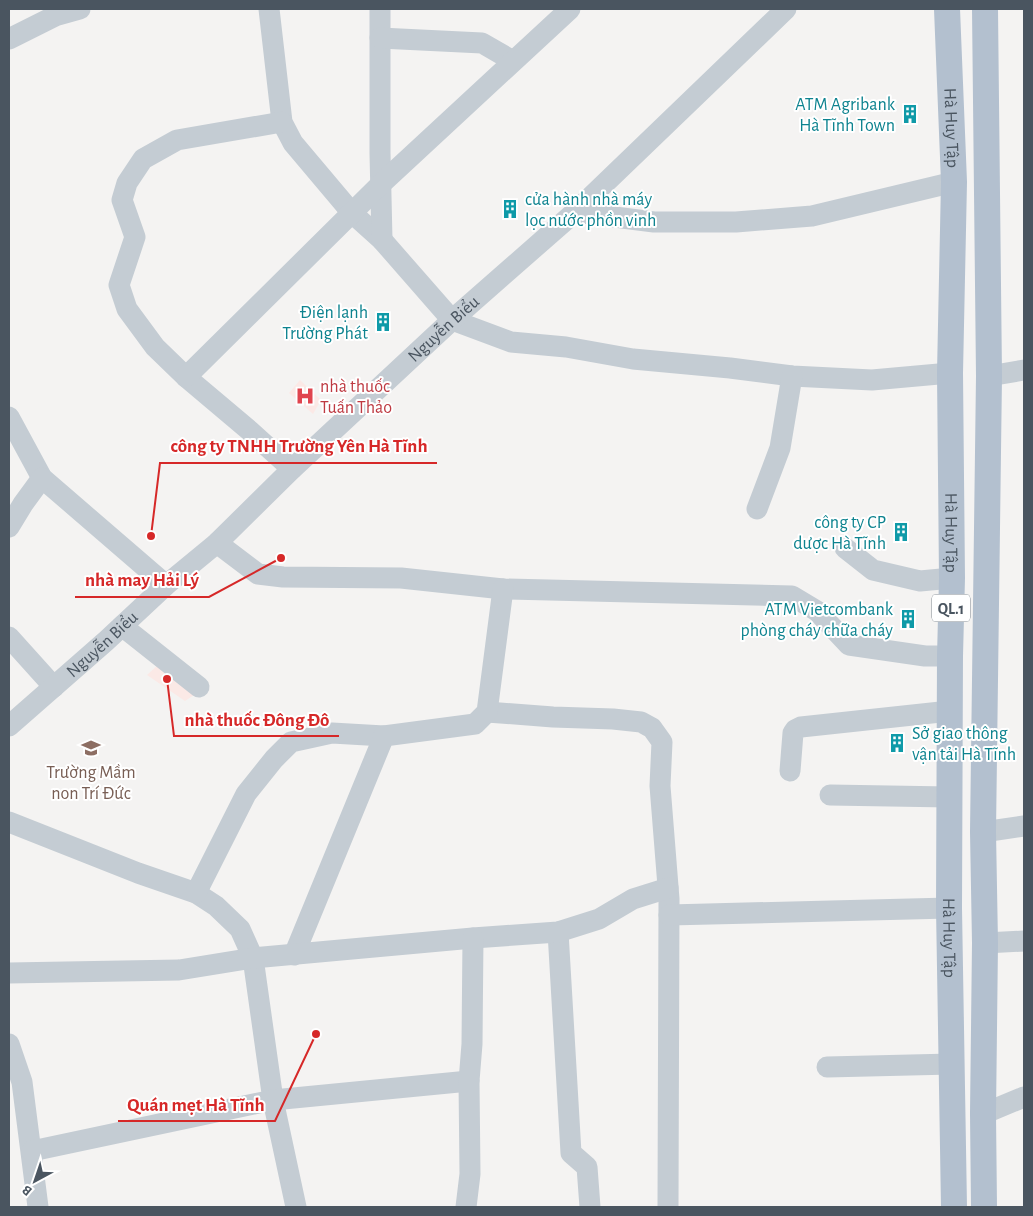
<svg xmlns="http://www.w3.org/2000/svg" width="1033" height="1216" viewBox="0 0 1033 1216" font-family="'Alegreya Sans',sans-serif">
	<rect width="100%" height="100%" fill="#f4f3f2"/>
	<path fill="#fbe9e6" d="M300 380 321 400 313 414 289 393Z
		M159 664 197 693 185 701 147 675Z"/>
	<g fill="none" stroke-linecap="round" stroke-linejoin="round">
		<g stroke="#c4ccd3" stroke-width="21">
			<path d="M269 9 282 122 293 143 352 213 382 240 452 320 511 342 566 347 633 359 730 368 792 376 872 380 950 373"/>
			<path d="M380 9V153L382 240"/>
			<path d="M380 38 482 43 513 61"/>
			<path d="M9 39 55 16 80 9"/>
			<path d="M282 122 177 140 143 159 127 183 122 200 135 237 119 285 127 309 155 347 186 377 250 431 292 469"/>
			<path d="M575 212 654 222H736L812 216 954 182"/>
			<path d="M989 376 1024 370"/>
			<path d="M186 377 381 184 570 9"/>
			<path d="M9 417 42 478 166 585"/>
			<path d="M757 509 780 448 792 376"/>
			<path d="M9 527 23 504 42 478"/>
			<path d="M217 543 258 574 283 577 401 578 503 589 792 596 817 611 849 645 925 656H950"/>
			<path d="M845 548 873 570 920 581 952 578"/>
			<path d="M122 626 199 687"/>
			<path d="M9 637 54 687"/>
			<path d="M487 712 553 717 613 719 641 722 652 728 662 742 660 786 669 899 668 1207"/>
			<path id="s1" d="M9 726 106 641 166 585 217 543 292 469 452 320 575 212 786 9"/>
			<path d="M790 771 793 733 795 730 801 727 950 711"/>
			<path d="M830 795 949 797"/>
			<path d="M9 822 138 873 196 893 216 906 240 929 253 958 273 1100 296 1207"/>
			<path d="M983 832 1024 826"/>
			<path d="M196 893 246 794 274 759 291 742 332 733 384 736"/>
			<path d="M669 915 949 908"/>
			<path d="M558 932 571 1153 587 1167 590 1207"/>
			<path d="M985 943 1024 941"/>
			<path d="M294 955 384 736 475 724 487 712 503 589"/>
			<path d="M9 973 179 970 253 958 473 938 558 932 599 919 633 899 668 888"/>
			<path d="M9 1044 22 1082 38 1207"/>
			<path d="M827 1067 952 1064"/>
			<path d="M983 1114 1024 1097"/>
			<path d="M32 1151 273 1100 469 1081"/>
			<path d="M466 1207 470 1174 469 1081 472 1044 473 938"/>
		</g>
		<g stroke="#b3c0cf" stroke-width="26">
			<path id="s2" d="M947 9 954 182 950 373 952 578 950 656 949 908 954 1207"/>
			<path d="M984 1207 983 1114 985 943 983 832 989 376 985 9"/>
		</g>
	</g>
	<defs>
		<g id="building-bare" transform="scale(1.5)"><path d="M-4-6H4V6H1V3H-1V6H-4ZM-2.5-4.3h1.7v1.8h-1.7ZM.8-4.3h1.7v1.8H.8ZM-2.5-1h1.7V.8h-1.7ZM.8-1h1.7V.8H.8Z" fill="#0f9aa8" stroke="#fff" stroke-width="2.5" paint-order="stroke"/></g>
		<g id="hospital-bare" transform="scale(1.5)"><path d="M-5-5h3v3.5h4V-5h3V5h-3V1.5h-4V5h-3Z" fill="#e0444e" stroke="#fff" stroke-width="2.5" paint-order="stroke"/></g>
		<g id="school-bare" transform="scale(1.5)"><path d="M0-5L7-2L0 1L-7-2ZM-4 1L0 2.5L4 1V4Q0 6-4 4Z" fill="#8d6e63" stroke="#fff" stroke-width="2.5" paint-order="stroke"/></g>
	</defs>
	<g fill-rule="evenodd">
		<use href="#building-bare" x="910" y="114"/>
		<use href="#building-bare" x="510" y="209"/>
		<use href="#building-bare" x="383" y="322"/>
		<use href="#hospital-bare" x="305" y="396"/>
		<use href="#building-bare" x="901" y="532"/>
		<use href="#building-bare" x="908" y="619"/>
		<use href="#building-bare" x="897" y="743"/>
		<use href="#school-bare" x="91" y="748"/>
	</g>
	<g text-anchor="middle" stroke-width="4" stroke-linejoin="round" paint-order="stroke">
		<rect fill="#fff" stroke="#808890" stroke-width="1" x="932" y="594.5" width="38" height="27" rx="4"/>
		<g font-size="16" font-weight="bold" fill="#4a5560">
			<text x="951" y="614">QL.1</text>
		</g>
		<g font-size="18" fill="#0d838f" stroke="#fff" text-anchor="end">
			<text x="895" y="110">ATM Agribank<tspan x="895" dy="21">Hà Tĩnh Town</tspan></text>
			<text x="525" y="205" text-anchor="start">cửa hành nhà máy<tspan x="525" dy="21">lọc nước phồn vinh</tspan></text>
			<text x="368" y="318">Điện lạnh<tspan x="368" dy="21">Trường Phát</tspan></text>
			<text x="886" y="528">công ty CP<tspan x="886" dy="21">dược Hà Tĩnh</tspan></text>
			<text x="893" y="615">ATM Vietcombank<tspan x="893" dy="21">phòng cháy chữa cháy</tspan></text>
			<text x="912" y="739" text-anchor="start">Sở giao thông<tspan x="912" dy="21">vận tải Hà Tĩnh</tspan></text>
		</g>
		<g font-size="18" fill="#4a5560" stroke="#fff">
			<text dy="6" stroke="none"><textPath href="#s2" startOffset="119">Hà Huy Tập</textPath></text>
			<text dy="6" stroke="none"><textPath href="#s1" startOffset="589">Nguyễn Biểu</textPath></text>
			<text dy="6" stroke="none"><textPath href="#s2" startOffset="524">Hà Huy Tập</textPath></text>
			<text dy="6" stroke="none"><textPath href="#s1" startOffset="124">Nguyễn Biểu</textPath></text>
			<text dy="6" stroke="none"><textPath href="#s2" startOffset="929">Hà Huy Tập</textPath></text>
		</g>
		<g font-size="18" fill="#be3a42" stroke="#fff" text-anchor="start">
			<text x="320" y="392">nhà thuốc<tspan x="320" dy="21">Tuấn Thảo</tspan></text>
		</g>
		<g font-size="18" fill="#785e54" stroke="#fff">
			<text x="91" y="778">Trường Mầm<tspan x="91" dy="21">non Trí Đức</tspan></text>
		</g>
	</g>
	<path fill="none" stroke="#d62828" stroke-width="2" d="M151 536L160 463H437M281 558L209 597H75M167 679L174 736H339M316 1034L275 1121H118"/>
	<g fill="#d62828" stroke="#fff" stroke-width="2">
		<circle cx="151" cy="536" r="5"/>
		<circle cx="281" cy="558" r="5"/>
		<circle cx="167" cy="679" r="5"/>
		<circle cx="316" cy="1034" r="5"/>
	</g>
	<g font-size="19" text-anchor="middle" font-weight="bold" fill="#d62828" stroke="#fff" stroke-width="4" stroke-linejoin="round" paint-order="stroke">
		<text x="299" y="452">công ty TNHH Trường Yên Hà Tĩnh</text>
		<text x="142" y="586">nhà may Hải Lý</text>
		<text x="257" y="726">nhà thuốc Đông Đô</text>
		<text x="196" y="1111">Quán mẹt Hà Tĩnh</text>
	</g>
	<rect width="1033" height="1216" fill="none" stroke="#4a5560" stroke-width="20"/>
	<g transform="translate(35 1181) rotate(220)" stroke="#ffffff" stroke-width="4" paint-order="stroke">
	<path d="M0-4L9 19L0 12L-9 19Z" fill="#4a5560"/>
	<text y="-8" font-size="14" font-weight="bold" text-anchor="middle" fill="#4a5560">B</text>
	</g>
</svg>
